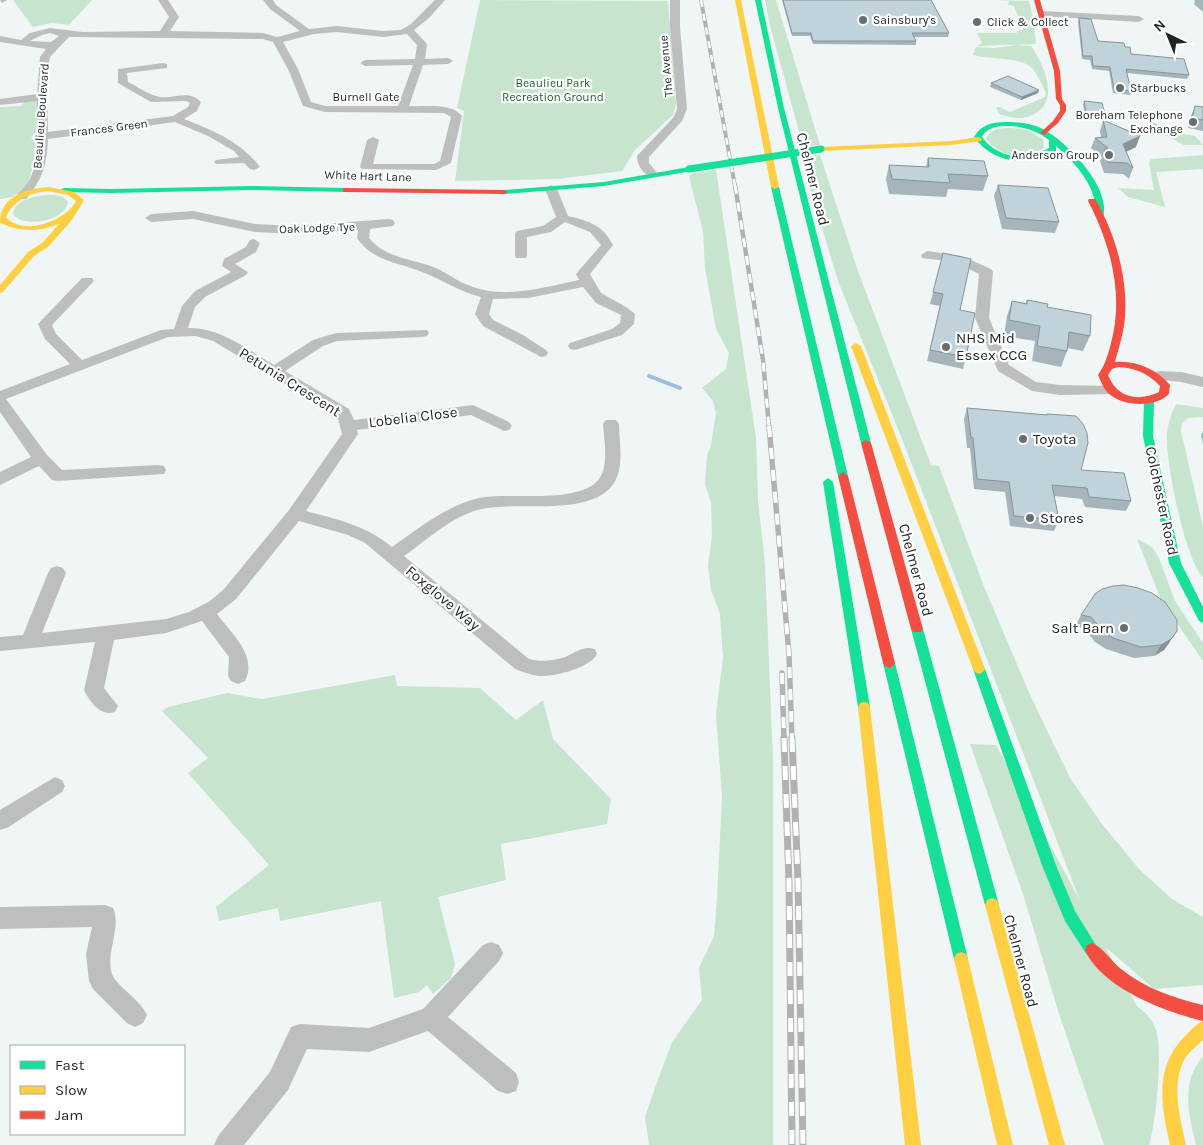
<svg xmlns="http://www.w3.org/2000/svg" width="1203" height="1145" viewBox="0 0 1203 1145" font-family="Karla,sans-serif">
	<rect width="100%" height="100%" fill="#f0f6f6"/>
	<path fill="#c7e4ce" d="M13 0H92L69 25 52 23 33 27Z
		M480 0 668 1 676 104 673 115 635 150 622 171 557 179 455 181 464 111 457 108Z
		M765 0H776L820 145 803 146 770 26Z
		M996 0 1029 1 1033 18 1036 44 977 46 982 43 977 33H1017L1016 31 1023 30 1014 6 1008 5 1009 1Z
		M1016 45 1031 46C1042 62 1058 94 1040 110 1026 121 1015 119 999 114L996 107H1000L1010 112 1045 97 1046 93C1043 87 1037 74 1033 69 1020 56 990 60 973 55L976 47 995 48Z
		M37 100V131L31 138 36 142 35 158 27 188 12 197 0 199V107L21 106 25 101Z
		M1151 121 1173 132 1195 136 1203 145H1184L1157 131 1147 123Z
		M1012 128 1027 130 1043 139 1044 148C1032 157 1006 158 994 147 991 145 988 141 986 138 991 128 1002 128 1012 128Z
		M820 155 858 271 931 465 939 466 983 584 1030 695 1070 778 1102 824 1139 869 1172 899 1203 917V985L1154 989 1094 937 902 439 838 281 810 188 804 157Z
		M1203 155V169L1156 172 1165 207 1128 197 1118 188 1154 190 1149 163 1151 159Z
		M716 170 756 438 758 500 765 564 773 761V1145H649L645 1117 657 1082 672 1042 702 1000 699 968 714 936 717 898 722 797 716 714 723 658 720 614 711 590 708 566 712 535 711 503 705 484 707 456 711 445 716 413 713 401 702 388 726 369 729 353 716 329 705 268 703 231 689 177 691 174Z
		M48 195C56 195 64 195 68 202 65 221 24 229 13 214 15 199 36 196 48 195Z
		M1176 404 1203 408V417L1188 418 1182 423 1181 431 1203 527V577C1185 560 1165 460 1167 433 1168 424 1171 413 1176 404Z
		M1137 539 1152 547 1159 558 1175 601 1203 643V661L1161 600Z
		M395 675 397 686 480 688 516 720 543 700 553 739 611 799 607 824 501 844 506 880 438 897 455 964 451 978 433 994 427 985 419 992 394 998 381 901 280 921 278 908 219 921 216 907 269 865 188 773 208 758 162 711 168 707 227 693 262 699Z
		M970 744 996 745 1137 1006C1146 1013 1152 1019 1156 1030 1163 1049 1156 1125 1149 1145H1104L1059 1014 1023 894Z
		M1203 1057V1145H1196C1189 1117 1180 1081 1203 1057Z"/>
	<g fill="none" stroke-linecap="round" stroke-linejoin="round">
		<path stroke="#9bbde4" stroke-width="4" d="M649 376 680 388"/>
		<path fill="#bcbfbe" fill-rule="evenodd" d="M0 0H7L2 3Z
			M158 0H168L179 17 170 31 263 33 277 37 300 31 270 9 263 0H273L276 5 309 29 337 26 383 31 401 30 411 24 435 0H445L429 18 414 30 427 44 425 59 448 58 453 61 448 64 423 65 409 106C426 107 451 102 462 116L451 163 436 170 362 169 360 167 367 140 373 137 379 140 373 164H434L440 161 451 117 444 113 325 112 303 106 288 69 273 42 263 39 69 37 50 57 47 73 48 132 173 116 188 107 190 103 186 101 151 102 118 83V69L163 63 167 64V68L127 73 128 82C137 86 147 94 156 96 171 101 188 88 201 102L197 111 184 119C214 131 240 141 260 167L254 170 250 169 244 163 216 164 214 162 216 160 239 157 234 151 208 136 175 122 48 139C47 164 43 179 26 199H18L16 196C19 192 24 188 27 184 42 161 37 126 37 101L0 105V99L37 94 40 57 46 49 0 42V36L21 40 30 33 50 28 83 32 160 31 169 17ZM337 32 383 37 407 34 417 45 415 59 365 60 360 63 365 66 413 65 398 106H325L311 102 298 69 283 42 314 34ZM50 33 59 36 51 42 30 41 42 35Z
			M670 0H680V27L687 109 682 121 649 157V163L657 173 651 176C642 174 637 164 637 156L673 118 677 109 670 27Z
			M1042 11 1139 16 1144 19 1139 22 1039 16V12Z
			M551 185 557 189 568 216C589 221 603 225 613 245L590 274 601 293 626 307 635 314 634 324 622 335 575 350 570 349 568 346 570 343 612 329 620 323 621 315 596 303 583 287 528 298 493 299 489 314 493 320 523 335 546 350 548 353 546 356 541 357 483 326 475 314 481 297C461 292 446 282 427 274 403 263 376 263 359 241L357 238 358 230 294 234 255 232 193 219 151 222 145 218 151 214 193 211 255 224 294 226 389 219 393 220 395 223 393 226 370 229 369 238C384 256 407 259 428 265 444 270 457 282 473 287 506 299 546 287 579 280L576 274 601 245 590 232 565 222 551 232 527 237V255L526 258H516L515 255V234L517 231 543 226 556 217 545 189Z
			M254 239 260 243 256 252 235 264 248 272 246 275 205 297 195 307 188 328C220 327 248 350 274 365L313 340 336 333 427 330 429 333 427 336 422 337 337 341 323 346 285 371 349 409 354 420 473 405 509 422 512 426 509 430 504 431 471 415 357 430 358 434 306 511C339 520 365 525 392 547 419 528 446 506 479 498 508 491 588 507 602 474 608 459 604 439 603 424L606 420H616L619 424C619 440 623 458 618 474 604 521 517 500 482 509 453 515 427 540 404 556L529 659C540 662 553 661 565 657 575 653 583 645 595 649L597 654C590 668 554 677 539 676 531 675 523 672 515 669L365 543 348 535 299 521 236 599 217 614C231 633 258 656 245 681L238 684 231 681 228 676 229 657 202 621 166 633 114 640 104 688 118 706 115 712C101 717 90 702 84 690L95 642 0 651V637L23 635 48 573 51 568 57 566 63 568 66 573 42 633 166 619 189 612 210 601 224 589 289 510 342 434 337 415 213 341 196 336 168 337 6 399 47 455 62 470 158 465 164 466 166 470 164 474 58 481 52 480 39 466 0 485V472L31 457 0 412V391L70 364 45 339 38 324 82 278H92L94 281 52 325 56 334 82 360 161 330 174 329 182 306 195 291 231 272 222 266 224 259 246 247 250 240Z
			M927 251 962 256 991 269 993 272 989 318 1009 365 1036 382 1060 385 1111 386 1116 388 1118 391 1116 394 1060 395 1032 391 998 371 975 318 979 274 955 262 922 258 921 255Z
			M1159 371 1181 372 1203 377V387L1181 382 1154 379 1152 376 1154 373Z
			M55 777 62 780 65 786 62 792 7 828 0 830V810Z
			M105 905 113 908C122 928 105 952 112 974 116 986 140 999 147 1015L143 1023 135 1027 127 1023 93 989 89 981 86 954 92 927 0 929V907Z
			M491 942 499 945 503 953 499 961 448 1017 516 1073 519 1082 516 1091 507 1094 498 1091 428 1031 369 1052 307 1049 288 1090 244 1145H214L218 1136 270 1072 291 1027 300 1024 369 1028 423 1009 483 945Z"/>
		<path fill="#16e098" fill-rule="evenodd" d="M755 0H761L784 108 871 443 866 446 861 443 778 108Z
			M1005 122C1018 122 1031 123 1043 129 1066 141 1112 188 1103 217L1096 215C1097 186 1076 164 1056 146V151C1027 167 994 164 974 137 981 125 992 122 1005 122ZM1010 126C1025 127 1037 131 1049 140V148C1026 161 998 159 982 137 988 126 999 126 1010 126Z
			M689 167H692V171L604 186 504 194 500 192 504 190 604 182Z
			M772 185 779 187 848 476 843 480 838 476 771 187Z
			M252 186 346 188 350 190 346 192 252 190 111 193 64 192 60 190 64 188 111 189Z
			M1149 398 1154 401 1153 436 1181 563 1203 607V623L1199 621 1169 563 1143 436 1144 401Z
			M828 478 833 482 870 707 868 711 864 712 860 711 858 707 823 482Z
			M917 624 921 626 923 629 999 905 997 910 992 912 987 910 985 905 911 629 913 626Z
			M889 658 893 660 895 663 968 959 966 964 961 966 956 964 954 959 883 663 885 660Z
			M979 664 983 666 985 669 1057 868 1075 911 1099 950 1097 955 1092 957 1087 955 1065 921 1043 868 973 669 975 666Z"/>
		<path fill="#ffcf43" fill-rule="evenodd" d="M735 0H741L779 187 775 189 771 187Z
			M978 137 982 139 981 141 951 145 821 151 817 149 821 147 951 141Z
			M48 187 74 192 84 200 72 220 48 247 34 256 3 292 0 293V285L28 252 42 243 59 224C39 232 20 232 0 223 0 196 26 189 48 187ZM48 191 68 195 76 201C66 221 23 237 6 217 15 199 29 193 48 191Z
			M856 343 861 346 985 669 983 672 979 674 975 672 973 669 851 346Z
			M864 702 868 703 870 707 921 1145H905L858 707 860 703Z
			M992 898 997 900 999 905 1065 1145H1049L985 905 987 900Z
			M961 952 966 954 968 959 1013 1145H997L954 959 956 954Z
			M1203 1021V1040C1198 1045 1190 1051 1186 1057 1170 1082 1180 1118 1186 1145H1170C1161 1106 1154 1067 1185 1036 1191 1030 1196 1024 1203 1021Z"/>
		<path fill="#f24e42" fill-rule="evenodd" d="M1034 0H1040L1060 71 1062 99 1066 105V111L1058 123 1044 135 1040 133 1053 121 1060 111V105L1056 99 1054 71Z
			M343 188 504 190 508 192 504 194 346 192H343Z
			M1089 199H1095C1115 232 1128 278 1125 317 1124 332 1119 347 1115 362 1135 360 1157 369 1170 385L1169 394C1155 408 1123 407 1108 393 1103 388 1101 381 1098 375 1105 365 1108 355 1111 343 1124 295 1111 245 1088 201ZM1118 367C1135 368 1148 373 1160 386L1159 392C1138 402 1117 398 1108 375L1112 369Z
			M866 440 871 443 923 629 921 632H913L911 629 861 443Z
			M843 472 848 476 895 663 893 666 889 668 885 666 883 663 838 476Z
			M1092 943C1103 947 1111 961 1121 969 1145 988 1173 998 1203 1005V1021C1166 1012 1101 988 1085 950L1087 945Z"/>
		<g stroke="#afb2b1" stroke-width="4">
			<path id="rail-far3" d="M701 0 735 186"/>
		</g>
		<g stroke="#afb2b1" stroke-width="4.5">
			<path id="rail-far2" d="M735 185 763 360 769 427"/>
		</g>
		<g stroke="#afb2b1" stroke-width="5.5">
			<path id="rail-far1" d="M769 426 789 654 792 740
				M782 673 784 740"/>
		</g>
		<g stroke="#afb2b1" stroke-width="7">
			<path id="rail" d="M784 738 789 883 792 1145
				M792 738 798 880 803 1145"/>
		</g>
		<use href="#rail-far3" stroke="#fff" stroke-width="2.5" stroke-dasharray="7" stroke-linecap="butt"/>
		<use href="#rail-far2" stroke="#fff" stroke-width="3" stroke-dasharray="9" stroke-linecap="butt"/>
		<use href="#rail-far1" stroke="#fff" stroke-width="4" stroke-dasharray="11" stroke-linecap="butt"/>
		<use href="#rail" stroke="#fff" stroke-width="5" stroke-dasharray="14" stroke-linecap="butt"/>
		<path stroke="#16e098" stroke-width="7" d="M689 169 821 149"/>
	</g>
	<path fill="#a5b5bb" d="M782 0H931L949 33 948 37H914L916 41V45L813 44 810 36H792Z
		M1195 0H1203V12L1194 4Z
		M1079 18 1098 41 1125 47 1131 54 1189 75 1187 79 1127 73 1131 91 1130 95 1113 93 1109 71 1092 69 1090 60 1082 59 1078 22Z
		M991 83 1038 93 1021 100 990 87Z
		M1084 101 1106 118 1105 121 1136 147 1126 152 1133 168 1129 179 1123 174 1104 173 1100 161 1102 157 1091 148 1095 138 1101 137 1100 131 1103 121 1086 119 1083 105Z
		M1195 106 1203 107V131L1188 128 1191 116Z
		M928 158 988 176 983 191 948 189 946 197 889 194 886 179 889 165 926 167Z
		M998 185 1059 222 1055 233 1002 229 994 196Z
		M943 253 960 310 966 357 963 369 927 361 940 306 930 304Z
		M1027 300 1047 307 1090 336 1083 351 1067 348V351L1061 367 1032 361 1035 341 1004 336 1007 316 1012 301 1026 303Z
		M967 408 1046 415 1047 414 1081 470 1131 501 1126 511 1085 507 1082 499 1054 496 1059 520 1054 531 1010 526 1005 492 974 489 970 448H967L964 419Z
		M1203 431V444L1201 435Z
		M1095 594 1170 642 1164 650 1154 656 1134 658 1106 649 1095 642 1084 628 1075 627 1081 615Z"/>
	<path fill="#869499" d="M1039 90 1038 93 1021 100 1022 97Z
		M1140 136 1136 147 1119 155 1123 144Z
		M1177 631 1164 650 1154 656 1161 645Z"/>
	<path fill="#c0d3da" stroke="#869499" d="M783 0H931L949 33H912L916 41H813L811 33H792Z
		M1079 18 1091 19 1098 41 1124 43 1125 47H1130L1131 54 1184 59 1189 75 1126 69 1131 91 1114 89 1110 67 1093 66 1092 56H1083Z
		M1008 76 1039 90 1022 97 991 83Z
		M1084 101 1102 103 1106 118 1087 116Z
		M1195 106 1203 107V120L1192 118Z
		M1103 120 1140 136 1123 144 1133 168 1127 163 1108 162 1104 150 1108 148 1095 138 1107 137Z
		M928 158 984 161 988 176 948 174 950 183 892 179 889 165 929 167Z
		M998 185 1048 188 1059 222 1006 218Z
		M943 253 971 259 960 310 975 313 966 357 930 350 943 294 933 292Z
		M1027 300 1048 304 1047 307 1091 315 1090 336 1069 332 1067 351 1037 346 1040 326 1009 320 1012 301 1027 304Z
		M967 408 1047 415V414L1076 416 1083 424 1087 433 1088 443 1081 470 1124 473 1131 501 1089 497 1087 488 1052 485 1059 520 1014 516 1009 482 977 479 973 438 971 437Z
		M1124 585 1138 588 1152 593 1165 602 1177 620V631L1171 639 1161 645 1141 647 1113 638 1102 630 1091 617 1081 615 1095 594 1102 589 1113 586Z"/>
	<g fill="#686e6e" stroke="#fff" stroke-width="2">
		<circle cx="863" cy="20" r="5"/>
		<circle cx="977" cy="22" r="5"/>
		<circle cx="1120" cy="88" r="5"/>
		<circle cx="1193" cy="122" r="5"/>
		<circle cx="1109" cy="155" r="5"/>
		<circle cx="946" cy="347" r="5"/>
		<circle cx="1023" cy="439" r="5"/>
		<circle cx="1030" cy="518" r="5"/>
		<circle cx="1124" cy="628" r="5"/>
	</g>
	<g text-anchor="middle" stroke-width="4.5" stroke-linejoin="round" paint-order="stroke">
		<g font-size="12" fill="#1f2424" stroke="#fff" text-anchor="start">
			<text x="873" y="24">Sainsbury's</text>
			<text x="987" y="26">Click &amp; Collect</text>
			<text x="1130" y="92">Starbucks</text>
			<text x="1183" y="119" text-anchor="end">Boreham Telephone<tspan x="1183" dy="14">Exchange</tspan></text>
			<text x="1099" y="159" text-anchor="end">Anderson Group</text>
		</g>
		<g font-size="12" fill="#1f2424" stroke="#fff">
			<text transform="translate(666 66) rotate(-95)" y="4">The Avenue</text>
			<text x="366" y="101">Burnell Gate</text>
			<text transform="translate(41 116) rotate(-86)" y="4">Beaulieu Boulevard</text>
			<text transform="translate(109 128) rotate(-7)" y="4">Frances Green</text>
			<text transform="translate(368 176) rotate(2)" y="4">White Hart Lane</text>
			<text transform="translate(317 228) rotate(-2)" y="4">Oak Lodge Tye</text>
		</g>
		<g font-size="12" fill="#1d5f2f" stroke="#fff">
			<text x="553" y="87">Beaulieu Park<tspan x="553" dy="14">Recreation Ground</tspan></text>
		</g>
		<g font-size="15" fill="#1f2424" stroke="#fff">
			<text transform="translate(813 179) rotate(76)" y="5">Chelmer Road</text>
			<text transform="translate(290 382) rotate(32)" y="5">Petunia Crescent</text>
			<text transform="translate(413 417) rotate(-7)" y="5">Lobelia Close</text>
			<text transform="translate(1162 501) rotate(78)" y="5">Colchester Road</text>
			<text transform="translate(916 570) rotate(75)" y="5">Chelmer Road</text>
			<text transform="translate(443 598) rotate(40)" y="5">Foxglove Way</text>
			<text transform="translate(1021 961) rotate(75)" y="5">Chelmer Road</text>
		</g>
		<g font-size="15" fill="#1f2424" stroke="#fff" text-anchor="start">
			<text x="956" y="343">NHS Mid<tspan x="956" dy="17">Essex CCG</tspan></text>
			<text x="1033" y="444">Toyota</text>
			<text x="1040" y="523">Stores</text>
			<text x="1114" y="633" text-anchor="end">Salt Barn</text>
		</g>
	</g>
	<rect x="10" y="1045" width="175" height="90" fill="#ffffff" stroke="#a5a7a7"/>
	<rect x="20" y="1061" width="25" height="8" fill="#16e098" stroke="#a5a7a7"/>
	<text x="55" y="1070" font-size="15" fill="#1f2424">Fast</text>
	<rect x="20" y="1086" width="25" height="8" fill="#ffcf43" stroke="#a5a7a7"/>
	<text x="55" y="1095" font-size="15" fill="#1f2424">Slow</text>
	<rect x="20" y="1111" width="25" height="8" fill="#f24e42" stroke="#a5a7a7"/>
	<text x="55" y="1120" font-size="15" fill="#1f2424">Jam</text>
	<g transform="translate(1168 35) rotate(317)" stroke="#ffffff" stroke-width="4" paint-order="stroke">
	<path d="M0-4L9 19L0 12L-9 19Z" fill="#1f2424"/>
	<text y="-8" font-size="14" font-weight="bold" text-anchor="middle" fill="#1f2424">N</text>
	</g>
</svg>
